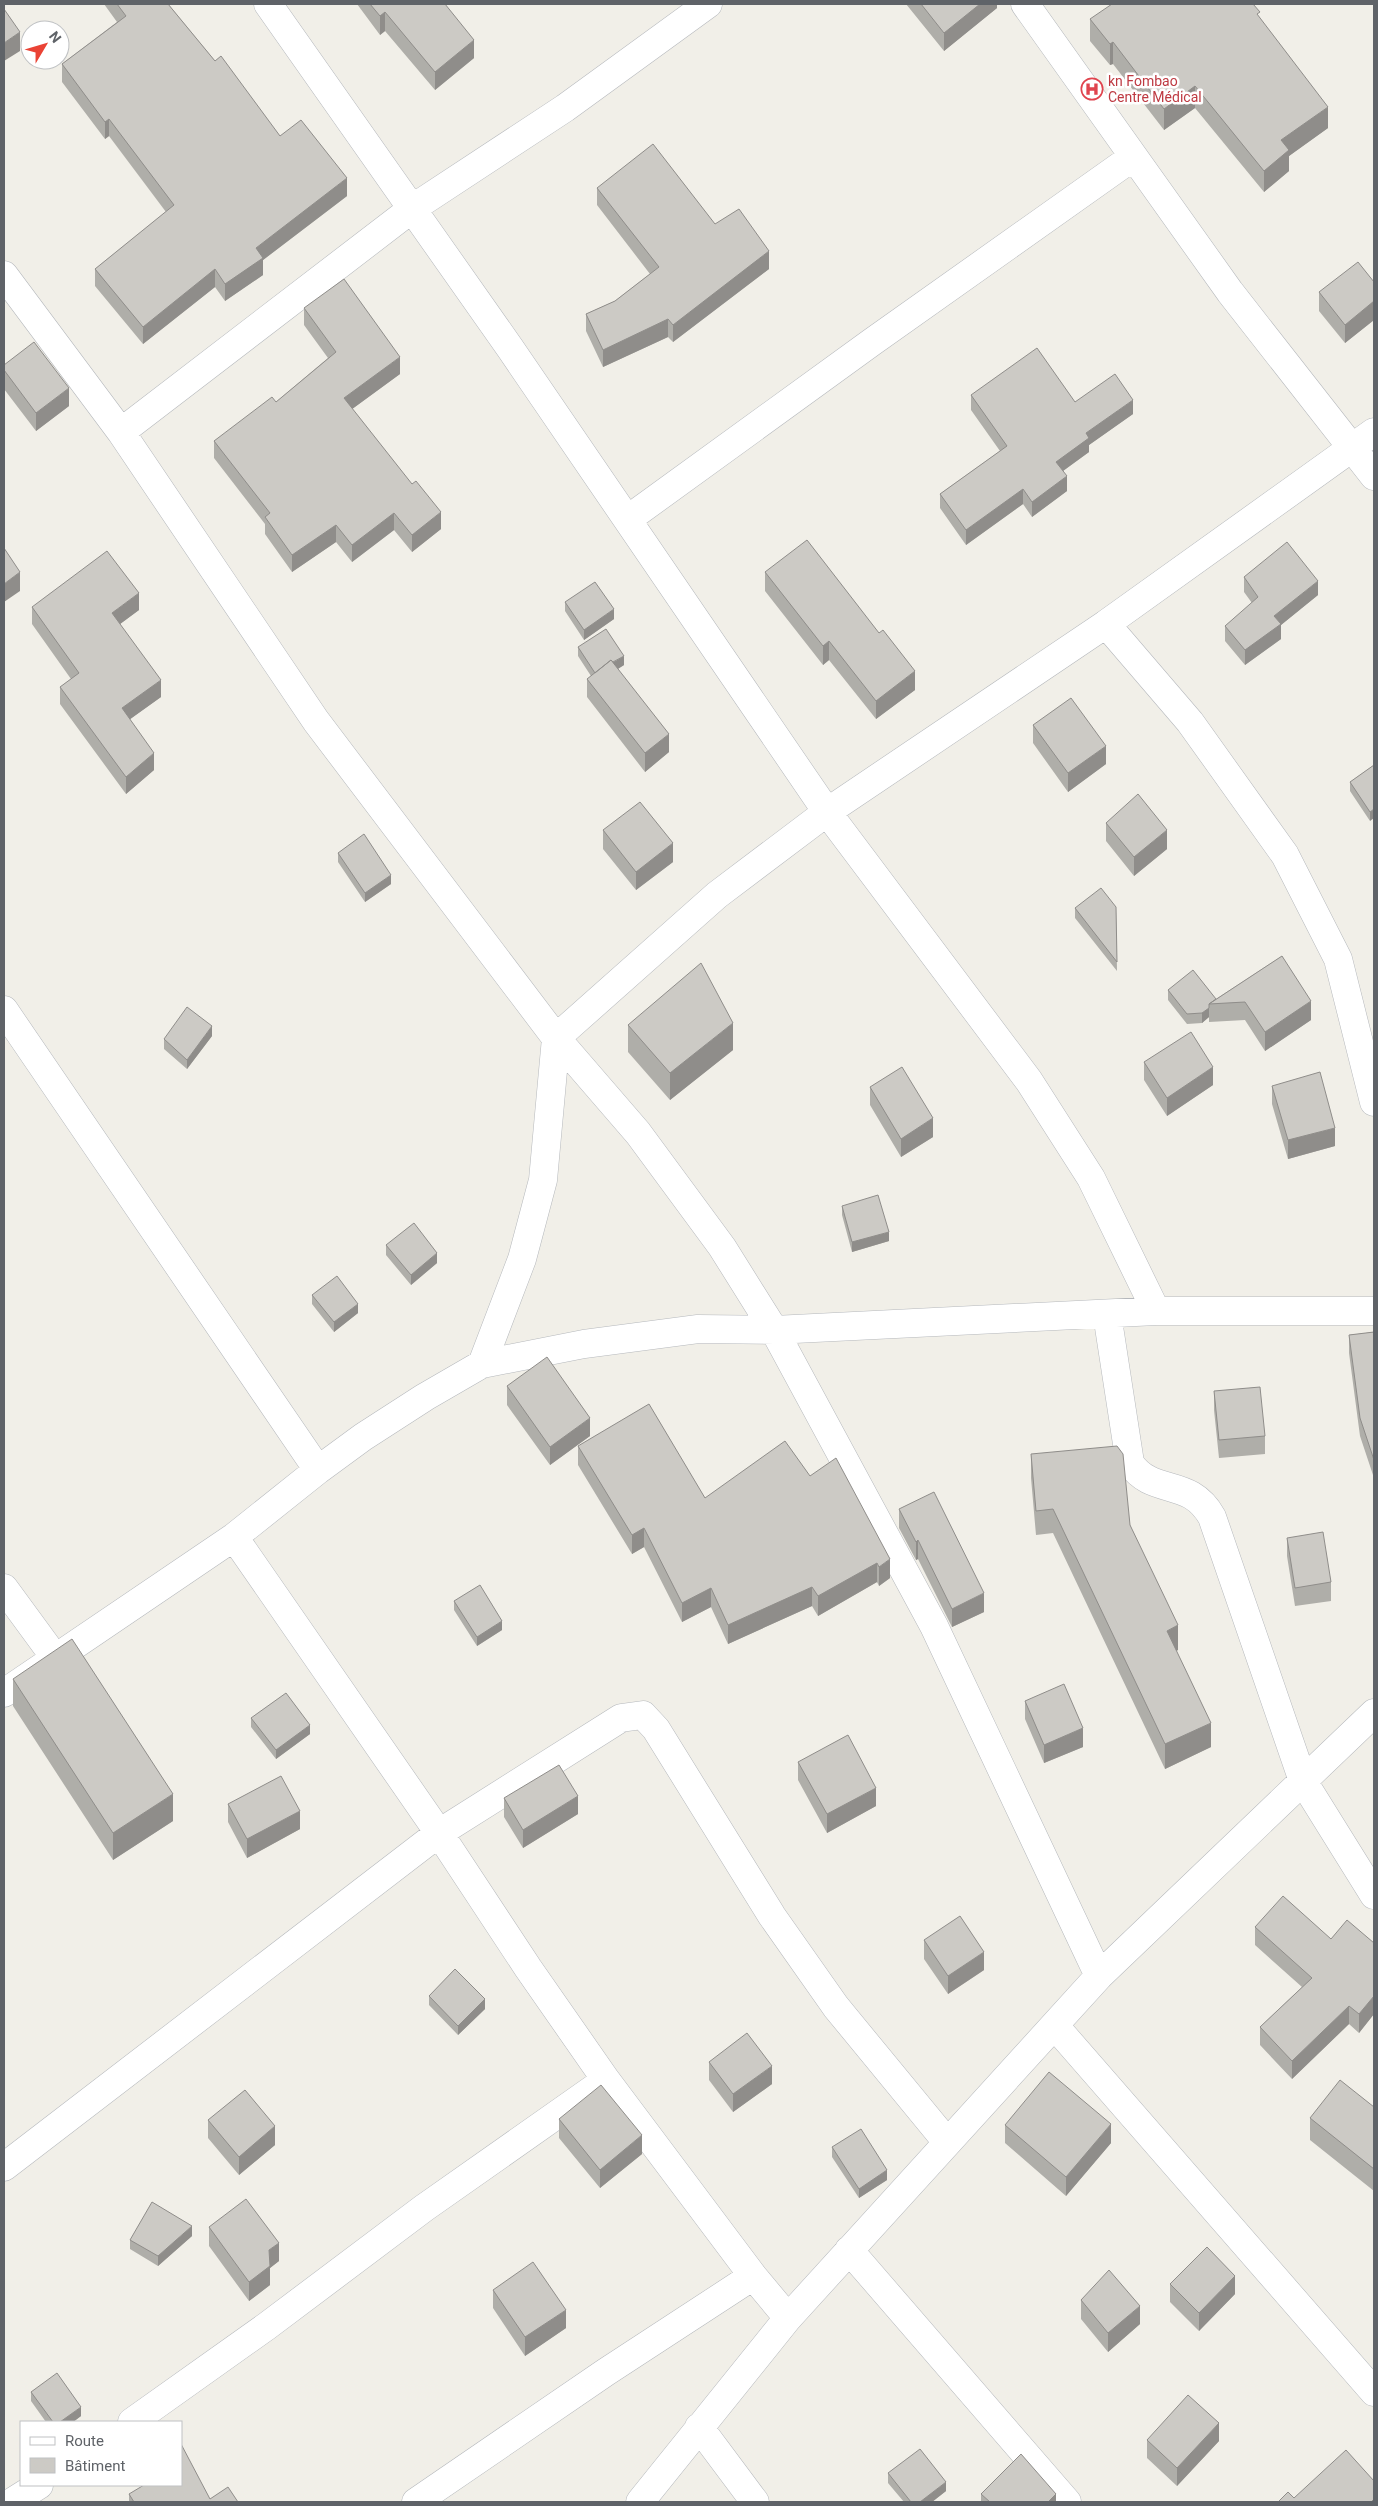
<svg xmlns="http://www.w3.org/2000/svg" width="1378" height="2506" viewBox="0 0 1378 2506" font-family="Roboto,sans-serif">
	<rect width="100%" height="100%" fill="#f1efe8"/>
	<g fill="none" stroke-linecap="round" stroke-linejoin="round">
		<g stroke="#b5b8bc" stroke-width="29">
			<path id="minor" d="M268 4 510 348 827 812 1029 1081 1091 1178 1156 1311
				M1025 4 1230 292 1374 476
				M4 275 121 432 316 721 556 1038 638 1133 722 1247 774 1330 934 1626 1099 1976
				M121 432 413 208 565 108 708 4
				M628 519 872 342 1133 157
				M1106 624 1190 722 1285 855 1338 959 1374 1102
				M4 1010 318 1470
				M1107 1314 1130 1463C1153 1497 1189 1476 1212 1517L1303 1781 1374 1895
				M482 1364 522 1259 543 1180 556 1038 717 895 827 812 1106 624 1374 432
				M234 1537 439 1833 528 1968 606 2080 753 2276 788 2318
				M4 1588 56 1659
				M4 1693 234 1537 318 1470 363 1437 425 1397 482 1364 584 1344 698 1329 774 1330 1156 1311H1374
				M1055 2026 1374 2392
				M4 2167 439 1833 621 1718 643 1715 656 1729 772 1916 836 2007 947 2142
				M849 2250 1067 2502
				M132 2422 267 2326 424 2208 606 2080
				M699 2427 755 2502
				M12 2502 39 2485
				M416 2502 606 2372 753 2276
				M640 2502 788 2318 1099 1976 1374 1713"/>
		</g>
		<use href="#minor" stroke="#fff" stroke-width="28"/>
	</g>
	<path fill="#afaea9" d="M104 4H168L215 61 280 136 347 196 263 260V275L225 301 215 287 143 344 95 286V269L166 212 109 136 105 139 62 82V64L117 22Z
		M357 4H445L474 58 435 90 385 31 380 35Z
		M906 4H997V8L944 51Z
		M1260 18 1328 128 1289 156V171L1264 192 1195 108 1164 130 1113 64 1110 65 1090 41V19Z
		M597 188 715 224 769 269 673 342 668 337 603 367 586 331V314L615 301 650 274 597 205Z
		M1374 282V320L1345 343 1319 311V292Z
		M304 308 400 374 352 409 441 529 412 552 394 530 352 562 336 542 292 572 265 534V524L214 458V441L276 402 328 358 304 325Z
		M4 365 69 406 36 431 4 389Z
		M971 395 1075 402 1133 414 1089 445V452L1063 471 1067 491 1032 517 1023 504 966 545 940 508V494L1000 451 971 410Z
		M765 572 915 690 876 719 829 660 823 665 765 591Z
		M1244 577 1318 595 1281 625V639L1245 665 1225 641V626L1252 603 1244 592Z
		M565 602 614 619 584 640 565 611Z
		M32 607 139 610 120 624 161 697 130 719 154 770 126 794 60 704V687L71 679 32 624Z
		M578 647 624 665 618 669 669 752 645 772 587 697V679L591 676 578 656Z
		M1033 725 1106 764 1068 792 1033 743Z
		M1374 765 1370 821 1350 791V782Z
		M1106 823 1167 849 1134 876 1106 841Z
		M603 830 673 862 636 890 603 849Z
		M338 853 391 884 365 902 338 862Z
		M1116 907 1117 971 1075 918V908Z
		M1282 956 1311 1020 1265 1051 1245 1020 1209 1022V1017L1202 1023 1187 1024 1168 1000V990L1216 999Z
		M628 1025 733 1050 670 1100 628 1052Z
		M212 1036 187 1069 164 1049V1039Z
		M1144 1062 1213 1085 1167 1116 1144 1080Z
		M1272 1086 1335 1146 1288 1159 1272 1104Z
		M870 1087 933 1137 901 1157 870 1105Z
		M842 1206 889 1241 852 1252 842 1215Z
		M386 1245 437 1263 411 1285 386 1255Z
		M312 1295 358 1313 334 1332 312 1304Z
		M1374 1332V1478L1360 1436 1349 1353V1335Z
		M507 1386 590 1436 550 1465 507 1405Z
		M1214 1391 1265 1436V1454L1219 1458 1214 1410Z
		M578 1446 705 1498 810 1476 890 1578 879 1586 877 1582 818 1616 812 1606 728 1644 711 1607 682 1622 644 1547 632 1554 578 1465Z
		M1031 1454 1130 1525 1178 1650 1176 1651 1211 1747 1165 1769 1053 1533 1036 1535 1031 1478Z
		M899 1509 984 1612 952 1627 918 1559 916 1560 899 1528Z
		M1287 1538 1331 1582V1601L1295 1606 1287 1556Z
		M454 1601 502 1630 477 1646 454 1610Z
		M13 1679 173 1821 113 1860 13 1706Z
		M1025 1701 1083 1747 1044 1763 1025 1719Z
		M251 1718 310 1734 276 1759 251 1727Z
		M798 1762 876 1806 827 1833 798 1780Z
		M504 1798 578 1814 523 1848 504 1817Z
		M228 1804 300 1829 247 1858 228 1822Z
		M1255 1927 1331 1939 1374 1943V2014L1359 2033 1349 2024 1292 2079 1260 2045V2027L1302 1987 1255 1945Z
		M924 1940 984 1970 948 1994 924 1959Z
		M429 1996 485 2009 458 2035 429 2005Z
		M709 2062 772 2084 733 2112 709 2080Z
		M1374 2107V2191L1310 2140V2118Z
		M559 2119 642 2154 600 2188 559 2138Z
		M208 2120 275 2145 239 2175 208 2138Z
		M1005 2125 1111 2143 1066 2196 1005 2143Z
		M832 2147 887 2180 859 2198 832 2157Z
		M209 2227 279 2261 270 2268V2285L249 2301 209 2246Z
		M192 2236 158 2266 130 2249V2240Z
		M1170 2284 1235 2294 1199 2331 1170 2302Z
		M493 2290 566 2328 525 2356 493 2308Z
		M1081 2300 1140 2324 1108 2352 1081 2319Z
		M31 2392 81 2416 73 2422H46L31 2401Z
		M1147 2440 1219 2441 1177 2486 1147 2458Z
		M888 2473 946 2491 932 2502H904L888 2483Z
		M129 2494 210 2499 238 2502H129Z
		M981 2494 1056 2502H981Z"/>
	<path fill="#8f8d8a" d="M980 4H997V8L944 51V33Z
		M385 12V31L380 35V16Z
		M20 32V51L4 61V43Z
		M474 40V58L435 90V72Z
		M1113 42V64L1110 65V44Z
		M1195 86V108L1164 130V109Z
		M1328 107V128L1289 156V171L1264 192V171L1281 140Z
		M109 119V136L105 139V122Z
		M347 178V196L263 260V275L225 301V284L256 248Z
		M769 251V269L673 342V325Z
		M215 269V287L143 344V327Z
		M1374 301V320L1345 343V325Z
		M668 319V337L603 367V350Z
		M400 357V374L344 415V398Z
		M69 388V406L36 431V413Z
		M1133 400V414L1089 445V452L1056 476V462L1086 433Z
		M1067 476V491L1032 517V502Z
		M1023 489V504L966 545V530Z
		M441 512V529L412 552V535Z
		M394 513V530L352 562V545Z
		M336 525V542L292 572V555Z
		M20 572V591L4 602V584Z
		M1318 581V595L1281 625V639L1245 665V650L1274 616Z
		M139 593V610L112 630V613Z
		M614 609V619L584 640V630Z
		M829 641V660L823 665V646Z
		M624 656V665L595 683V673Z
		M915 671V690L876 719V701Z
		M161 680V697L122 725V708Z
		M669 734V752L645 772V753Z
		M1106 746V764L1068 792V773Z
		M154 753V770L126 794V777Z
		M1374 809V818L1370 821V812Z
		M1167 830V849L1134 876V857Z
		M673 843V862L636 890V872Z
		M391 875V884L365 902V893Z
		M1311 1001V1020L1265 1051V1032Z
		M1209 1008V1017L1202 1023V1013Z
		M733 1023V1050L670 1100V1073Z
		M212 1026V1036L187 1069V1060Z
		M1213 1067V1085L1167 1116V1098Z
		M933 1118V1137L901 1157V1139Z
		M1335 1128V1146L1288 1159V1140Z
		M889 1232V1241L852 1252V1242Z
		M437 1253V1263L411 1285V1275Z
		M358 1304V1313L334 1332V1322Z
		M590 1418V1436L550 1465V1447Z
		M644 1528V1547L632 1554V1535Z
		M918 1540V1559L916 1560V1542Z
		M890 1559V1578L879 1586V1567Z
		M877 1563V1582L818 1616V1596Z
		M812 1587V1606L728 1644V1625Z
		M711 1588V1607L682 1622V1603Z
		M984 1593V1612L952 1627V1609Z
		M502 1621V1630L477 1646V1637Z
		M1178 1625V1650L1167 1655V1631Z
		M1211 1723V1747L1165 1769V1744Z
		M310 1725V1734L276 1759V1750Z
		M1083 1728V1747L1044 1763V1745Z
		M876 1788V1806L827 1833V1814Z
		M173 1794V1821L113 1860V1833Z
		M578 1796V1814L523 1848V1830Z
		M300 1811V1829L247 1858V1839Z
		M984 1952V1970L948 1994V1976Z
		M1374 1996V2014L1359 2033V2014Z
		M485 1999V2009L458 2035V2026Z
		M1349 2006V2024L1292 2079V2061Z
		M772 2066V2084L733 2112V2094Z
		M1111 2124V2143L1066 2196V2177Z
		M275 2126V2145L239 2175V2157Z
		M642 2135V2154L600 2188V2170Z
		M887 2170V2180L859 2198V2189Z
		M192 2226V2236L158 2266V2256Z
		M279 2243V2261L270 2268V2285L249 2301V2282L269 2250Z
		M1235 2276V2294L1199 2331V2313Z
		M1140 2306V2324L1108 2352V2333Z
		M566 2310V2328L525 2356V2337Z
		M81 2407V2416L73 2422H60Z
		M1219 2423V2441L1177 2486V2468Z
		M946 2482V2491L932 2502H920Z
		M1056 2494V2502H1048Z"/>
	<path fill="#cccac5" stroke="#8f8d8a" d="M117 4H168L215 61 221 56 280 136 301 120 347 178 256 248 263 258 225 284 215 269 143 327 95 269 174 205 109 119 105 122 62 64 126 16Z
		M370 4H445L474 40 435 72 385 12 380 16Z
		M921 4H980L944 33Z
		M1112 4H1253L1260 12 1257 14 1328 107 1281 140 1289 150 1264 171 1195 86 1164 109 1113 42 1110 44 1090 19Z
		M4 9 20 32 4 43Z
		M653 144 715 224 739 209 769 251 673 325 668 319 603 350 586 314 615 301 659 267 597 188Z
		M1358 262 1374 282V301L1345 325 1319 292Z
		M344 279 400 357 344 398 412 484 416 481 441 512 412 535 394 513 352 545 336 525 292 555 265 517 270 513 214 441 272 397 276 402 336 352 304 308Z
		M34 342 69 388 36 413 4 370V365Z
		M1037 348 1075 402 1115 374 1133 400 1086 433 1089 438 1056 462 1067 476 1032 502 1023 489 966 530 940 494 1007 446 971 395Z
		M807 540 879 633 883 630 915 671 876 701 829 641 823 646 765 572Z
		M1287 542 1318 581 1274 616 1281 624 1245 650 1225 626 1258 597 1244 577Z
		M4 548 20 572 4 584Z
		M107 551 139 593 112 613 161 680 122 708 154 753 126 777 60 687 79 673 32 607Z
		M595 582 614 609 584 630 565 602Z
		M606 629 624 656 613 662 611 660 595 673 578 647Z
		M611 660 669 734 645 753 587 679Z
		M1071 698 1106 746 1068 773 1033 725Z
		M1374 765V809L1370 812 1350 782Z
		M1138 794 1167 830 1134 857 1106 823Z
		M640 802 673 843 636 872 603 830Z
		M364 834 391 875 365 893 338 853Z
		M1101 888 1116 907 1117 962 1075 908Z
		M1282 956 1311 1001 1265 1032 1245 1002 1209 1004Z
		M701 963 733 1023 670 1073 628 1025Z
		M1193 970 1216 999 1209 1004V1008L1202 1013 1187 1014 1168 990Z
		M187 1007 212 1026 187 1060 164 1039Z
		M1191 1032 1213 1067 1167 1098 1144 1062Z
		M902 1067 933 1118 901 1139 870 1087Z
		M1320 1072 1335 1128 1288 1140 1272 1086Z
		M878 1195 889 1232 852 1242 842 1206Z
		M414 1223 437 1253 411 1275 386 1245Z
		M337 1276 358 1304 334 1322 312 1295Z
		M1374 1332V1460L1360 1418 1349 1335Z
		M547 1357 590 1418 550 1447 507 1386Z
		M1260 1387 1265 1436 1219 1440 1214 1391Z
		M649 1404 705 1498 785 1441 810 1476 836 1458 890 1559 879 1567 877 1563 818 1596 812 1587 728 1625 711 1588 682 1603 644 1528 632 1535 578 1446Z
		M1117 1446 1123 1454 1130 1525 1178 1625 1167 1631 1211 1723 1165 1744 1053 1509 1036 1511 1031 1454Z
		M934 1492 984 1593 952 1609 918 1540 916 1542 899 1509Z
		M1323 1532 1331 1582 1295 1588 1287 1538Z
		M480 1585 502 1621 477 1637 454 1601Z
		M72 1639 173 1794 113 1833 13 1679Z
		M1064 1684 1083 1728 1044 1745 1025 1701Z
		M286 1693 310 1725 276 1750 251 1718Z
		M848 1735 876 1788 827 1814 798 1762Z
		M559 1765 578 1796 523 1830 504 1798Z
		M281 1776 300 1811 247 1839 228 1804Z
		M1283 1896 1331 1939 1347 1920 1374 1943V1996L1359 2014 1349 2006 1292 2061 1260 2027 1312 1978 1255 1927Z
		M960 1916 984 1952 948 1976 924 1940Z
		M455 1969 485 1999 458 2026 429 1996Z
		M747 2033 772 2066 733 2094 709 2062Z
		M1049 2072 1111 2124 1066 2177 1005 2125Z
		M1340 2080 1374 2107V2169L1310 2118Z
		M601 2085 642 2135 600 2170 559 2119Z
		M245 2090 275 2126 239 2157 208 2120Z
		M861 2129 887 2170 859 2189 832 2147Z
		M246 2199 279 2243 269 2250 270 2266 249 2282 209 2227Z
		M152 2202 192 2226 158 2256 130 2240Z
		M1207 2247 1235 2276 1199 2313 1170 2284Z
		M533 2262 566 2310 525 2337 493 2290Z
		M1109 2270 1140 2306 1108 2333 1081 2300Z
		M57 2373 81 2407 60 2422H53L31 2392Z
		M1188 2395 1219 2423 1177 2468 1147 2440Z
		M181 2444 210 2499 228 2487 238 2502H134L129 2494 144 2485H181Z
		M920 2449 946 2482 920 2502H911L888 2473Z
		M1346 2450 1374 2481V2499L1371 2502H1278L1288 2492 1294 2498Z
		M1021 2454 1056 2494 1048 2502H990L981 2494Z"/>
	<defs>
		<g id="hospital-ring" transform="scale(1.125)"><circle r="9.5" fill="#fff" stroke="#e0444e" stroke-width="1.5"/><path d="M-5-5h3v3.5h4V-5h3V5h-3V1.5h-4V5h-3Z" fill="#e0444e"/></g>
	</defs>
	<g fill-rule="evenodd">
		<use href="#hospital-ring" x="1092" y="89"/>
	</g>
	<g text-anchor="middle" stroke-width="5" stroke-linejoin="round" paint-order="stroke">
		<g font-size="14" fill="#be3a42" stroke="#fff" text-anchor="start">
			<text x="1108" y="86">kn Fombao<tspan x="1108" dy="16">Centre Médical</tspan></text>
		</g>
	</g>
	<rect width="1378" height="2506" fill="none" stroke="#5f6368" stroke-width="10"/>
	<rect x="20" y="2421" width="162" height="65" fill="#ffffff" stroke="#bfc1c3"/>
	<rect x="30" y="2437" width="25" height="8" fill="#ffffff" stroke="#bfc1c3"/>
	<text x="65" y="2446" font-size="15" fill="#5f6368">Route</text>
	<rect x="30" y="2458" width="25" height="15" fill="#cccac5" stroke="#bfc1c3"/>
	<text x="65" y="2471" font-size="15" fill="#5f6368">Bâtiment</text>
	<g transform="translate(45 45) rotate(52)"><circle r="24" fill="#ffffff" stroke="#bfc1c3"/>
	<path d="M0-4L9 19L0 12L-9 19Z" fill="#ea4335"/>
	<text y="-8" font-size="14" font-weight="bold" text-anchor="middle" fill="#5f6368">N</text>
	</g>
</svg>
